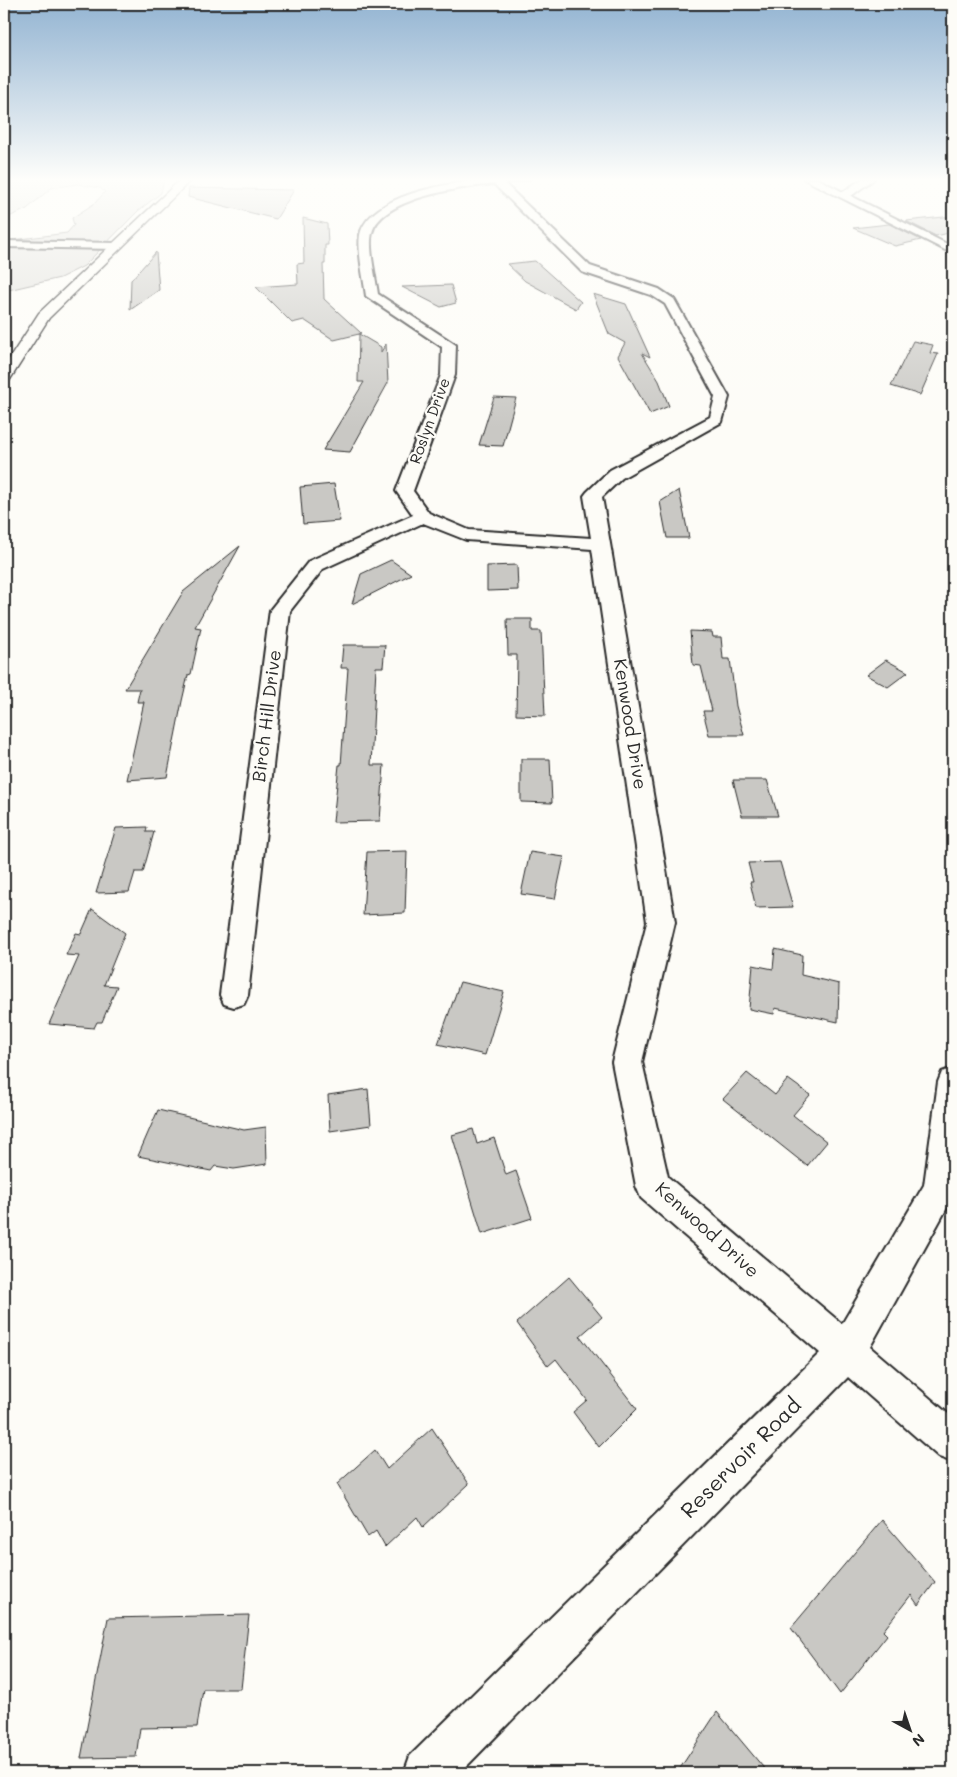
<svg xmlns="http://www.w3.org/2000/svg" width="957" height="1777" viewBox="0 0 957 1777" font-family="Mali,sans-serif">
	<rect width="100%" height="100%" fill="#fdfcf7"/>
	<filter id="ink" filterUnits="userSpaceOnUse"><feTurbulence type="fractalNoise" baseFrequency=".02" numOctaves="2"/><feDisplacementMap in="SourceGraphic" scale="10" xChannelSelector="R" yChannelSelector="G"/><feConvolveMatrix kernelMatrix="1 2 1 2 8 2 1 2 1" color-interpolation-filters="sRGB"/></filter>
	<g filter="url(#ink)">
		<path fill="#dfdeda" stroke="#858482" d="M4 179H164L161 193 138 211 84 266 60 278 4 291V241L67 233 74 225 72 218 95 203 105 192 100 188 78 184 51 188 27 209 4 219Z"/>
		<path fill="#c9c8c4" stroke="#2b2b2b" d="M189 188 294 190 276 219 188 197Z
			M953 216V232L936 236 906 221Z
			M303 218 327 224 328 245H325V264H323L324 299 361 333 359 334 381 347V352L386 344 388 383 350 452 323 450 364 382H358L359 334 334 340 304 320 292 323 256 287 298 284 297 264 304 263Z
			M889 224 921 240 895 246 853 228Z
			M156 252 159 290 130 310 131 280Z
			M535 261 581 302 576 309 525 281 507 264Z
			M451 285 456 303 441 307 402 287Z
			M593 294 626 304 650 357 642 353 659 381 669 406 650 414 618 356 625 343 609 334Z
			M913 341 933 345 930 353 938 354 920 395 891 386Z
			M494 397 516 398 503 446 479 445Z
			M334 484 340 521 303 524 300 487Z
			M679 490 689 538H667L660 502Z
			M240 546 195 627 201 628 191 674 188 675 182 701 167 777 127 780 144 702H137L140 689H125L183 592Z
			M391 560 411 574 352 604 361 574Z
			M517 565 518 590 487 591V566Z
			M507 619H532V631H541L545 716 516 715 517 655H508Z
			M690 631 712 632 713 637H721L723 659H730L736 706 744 735H709L703 711H712L701 666 693 665Z
			M343 645H385L383 667H376L371 765H384L380 821 333 822 339 765H341L348 668H341Z
			M886 660 908 672 888 687 866 675Z
			M521 759H550L552 803 521 802Z
			M733 780H767L778 816H742Z
			M147 827 146 832H154L143 872H135L129 892 96 893 116 828Z
			M407 851 405 913 363 915 367 852Z
			M530 852 564 857 555 899 521 894Z
			M780 862 793 907 756 908 750 882H753L748 863Z
			M92 909 125 933 104 985 117 986 102 1022H97L94 1028 49 1024 79 956 66 955 76 933 81 934Z
			M775 949 802 955 801 975 839 984 838 1022 775 1008 774 1014 749 1009 753 965 773 969Z
			M460 982 504 992 485 1055 438 1044Z
			M747 1073 775 1095 788 1079 810 1095 793 1115 827 1142 807 1166 723 1099Z
			M368 1089 371 1125 330 1131 328 1095Z
			M158 1110 244 1130 266 1127 267 1164 234 1169 215 1166 211 1171 138 1156Z
			M473 1129 477 1144 494 1138 506 1175 516 1171 532 1218 482 1234 452 1135Z
			M569 1277 602 1317 580 1336 637 1409 599 1447 573 1412 587 1400 556 1359 548 1366 517 1323Z
			M432 1428 469 1484 423 1527 417 1517 385 1547 376 1531 368 1537 337 1484 375 1450 387 1469Z
			M882 1520 935 1582 918 1605 911 1595 883 1631 887 1635 840 1694 791 1628Z
			M249 1615 241 1689H203L197 1727 140 1728 136 1757 81 1758 108 1618Z
			M717 1712 768 1773H677Z"/>
		<g fill="none" stroke-linecap="round" stroke-linejoin="round">
			<g stroke="#2b2b2b" stroke-width="4">
				<path id="minor" d="M484 179H529L504 183 590 266 659 289 674 299 729 397 722 422 622 478 602 497 675 922 642 1062 668 1177 842 1324 924 1185 938 1082 942 1072 953 1068V1197L870 1347 953 1418V1462L939 1457 848 1377 460 1773H404L410 1756 820 1353 641 1198 636 1186 612 1062 647 922 592 549 466 540 423 523 323 569 290 611 248 995 244 1004 234 1007 224 1004 220 995 270 610 309 561 413 515 396 491 441 375 442 347 366 296C364 280 356 245 361 231 376 193 449 184 484 179ZM494 184 582 272 651 295 665 304 715 397 710 417 610 470 587 492 584 496 591 538 469 530 429 513 413 491 455 375 456 345 378 294C376 278 368 248 372 233 381 197 464 187 494 184Z
					M804 179H818L843 192 862 179H874L851 196 953 247V254Z
					M4 241 116 243 122 246 116 249 4 247Z"/>
			</g>
			<g stroke="#2b2b2b" stroke-width="3">
				<path id="tertiary" d="M181 179H192L49 318 9 381 4 382V367L39 313Z"/>
			</g>
			<use href="#minor" fill="#fdfcf7" fill-rule="evenodd"/>
			<use href="#tertiary" fill="#fdfcf7" fill-rule="evenodd"/>
		</g>
	</g>
	<linearGradient id="sky" x2="0" y2="1"><stop stop-color="#93b4d2"/><stop offset="0.42" stop-color="#fefefb"/><stop offset="1" stop-color="#fefefb" stop-opacity="0"/></linearGradient>
	<rect width="957" height="428" fill="url(#sky)"/>
	<g text-anchor="middle" stroke-width="4.5" stroke-linejoin="round" paint-order="stroke">
		<g font-size="15" fill="#2b2b2b" stroke="#fdfcf7">
			<text transform="translate(430 421) rotate(-70)" y="5">Roslyn Drive</text>
		</g>
		<g font-size="18" fill="#2b2b2b" stroke="#fdfcf7">
			<text transform="translate(267 716) rotate(-83)" y="6">Birch Hill Drive</text>
			<text transform="translate(630 724) rotate(81)" y="6">Kenwood Drive</text>
			<text transform="translate(707 1230) rotate(42)" y="6">Kenwood Drive</text>
		</g>
		<g font-size="21" fill="#2b2b2b" stroke="#fdfcf7">
			<text transform="translate(741 1458) rotate(-45)" y="7">Reservoir Road</text>
		</g>
	</g>
	<rect width="957" height="1777" fill="none" stroke="#fdfcf7" stroke-width="20"/>
	<rect x="10" y="10" width="937" height="1757" fill="none" stroke="#2b2b2b" stroke-width="2" filter="url(#ink)"/>
	<g transform="translate(910 1730) rotate(140)" stroke="#fdfcf7" stroke-width="4" paint-order="stroke">
	<path d="M0-4L9 19L0 12L-9 19Z" fill="#2b2b2b"/>
	<text y="-8" font-size="14" font-weight="bold" text-anchor="middle" fill="#2b2b2b">N</text>
	</g>
</svg>
